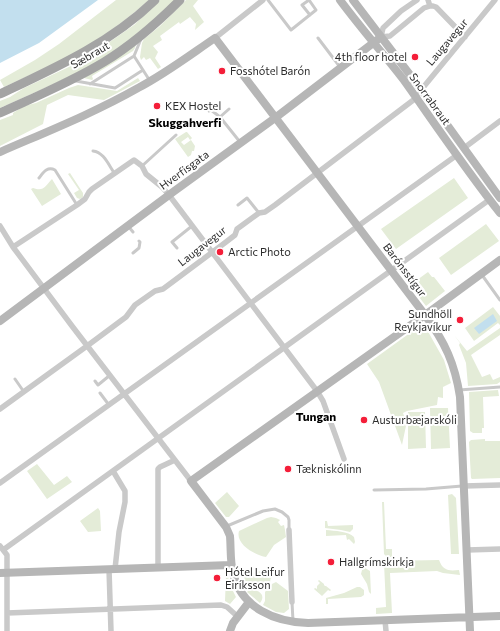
<svg xmlns="http://www.w3.org/2000/svg" width="500" height="631" viewBox="0 0 500 631" font-family="Commissioner,sans-serif">
	<rect width="100%" height="100%" fill="#fff"/>
	<path fill="#e4ecd8" d="M116 0H149C126 20 101 39 73 54 51 66 27 76 4 87L0 80 35 60 59 44Z
		M160 0H175L166 10 114 52 79 72 47 87 0 108V101L10 97 24 88 71 66 84 58 101 48 134 25Z
		M186 0H198L193 6 204 22 195 30 196 24 190 17 180 24 179 22 160 36 162 40 153 46 158 52 155 58 161 67 158 69 150 58 146 60 144 57 141 60 140 57 142 43 144 39 160 26Z
		M136 44 135 48 133 51 92 76 93 79 92 80 84 78Z
		M138 78 140 81 104 100 68 95 47 105 43 124 0 146V120L13 115V113L24 106 36 103 69 88 78 85 117 91Z
		M186 132H187L192 138 190 140 188 137 181 142 184 145 191 140 195 146 194 151H192L191 155 188 157 175 139Z
		M70 173 83 193V197L80 199 77 198 74 193 79 190 68 174Z
		M454 178 468 198 396 249 381 229Z
		M52 179 61 194 42 206 31 189 33 188C44 192 45 186 52 179Z
		M486 224 499 241 451 275 439 258Z
		M428 272 432 277H434L445 291 426 306 419 297 425 290 417 280Z
		M493 307 500 316V325L498 323 474 341 465 328Z
		M421 325H423L426 328 444 360 451 383 443 387V398L438 397 437 405 407 411 403 413 405 419 407 421 402 445 379 382 367 364Z
		M500 328V335L471 355 482 377 490 374 493 380 500 377V382L497 384 468 386 466 363 459 345 460 343 454 335 467 351Z
		M498 390 499 396 483 397 484 428H482V433H473L470 431 469 392Z
		M430 408H448L450 448 431 449Z
		M408 412H425L426 448 408 449Z
		M485 439V441H500V478L472 479 471 478 469 442 471 440Z
		M37 464 54 485 67 476 72 482 47 499 27 471Z
		M227 492 239 506 229 517H226L215 503Z
		M452 494 456 498 459 554H451L448 495Z
		M382 502H384L386 549H392V557H387L384 554Z
		M98 508 100 511 101 531 88 532 80 521Z
		M271 517 276 518 280 520 278 522 281 526 284 525 285 530 286 537 274 545 266 557C255 555 235 544 239 531L267 518Z
		M325 521H327L328 526 353 525V529L350 532 341 530 325 528Z
		M326 530C335 531 348 531 354 537L355 542 354 544 349 539 347 540 346 535 326 536Z
		M439 560C443 571 449 571 459 570L460 575 443 573 437 571 390 573 392 613 376 614V608L386 607 384 563 386 561Z
		M365 568 370 571 371 594 369 592 367 584 361 574 362 570Z
		M266 571 271 578C270 580 270 583 270 585 266 596 254 584 245 589 233 570 254 572 266 571Z
		M226 576H228L229 583 236 597 230 604 225 601Z
		M319 580 324 584V585L325 586H326L331 590 330 591 328 590 322 596 314 589 315 588 317 589V586L320 583 318 581Z
		M276 582 288 591 289 609 284 613 276 612 263 605 265 601V592L272 584Z
		M357 587H360L364 590V595L361 597 328 599V604H326V598L344 593Z
		M249 590C257 589 267 594 260 603L247 592Z"/>
	<path fill="#c2dfee" d="M0 0H98L39 43 0 63Z
		M493 314 497 321 479 334 474 328Z"/>
	<g fill="none" stroke-linecap="round" stroke-linejoin="round">
		<path stroke="#c9c9c9" stroke-width="3" d="M268 0 291 30 316 10 309 0 302 5 310 15
			M318 38 340 67
			M134 56 141 39
			M76 81 115 88 143 70
			M90 84 134 56 150 81
			M229 109 220 117 240 142
			M209 111 211 110 220 117
			M93 151C104 152 109 166 115 174
			M142 166 176 135
			M39 178C43 173 47 166 55 170L77 205
			M238 205 247 198 259 213
			M128 226 133 232
			M177 248 172 242 192 226
			M133 253 139 248 140 242 139 241
			M482 275 500 300
			M15 379 24 392
			M95 381 98 385 109 376
			M459 390 500 387
			M100 393 109 405
			M374 490 426 489 462 486
			M227 526 263 511 275 509 282 512 288 517 289 520V530
			M292 602 293 621"/>
		<path stroke="#c9c9c9" stroke-width="5.5" d="M417 0 401 11 383 28 381 37 390 36 424 8 430 6 428 0
			M430 6H433L436 7 465 37
			M215 38 263 0
			M464 148 500 121
			M0 226 13 247 72 326 191 481
			M13 247 77 205 85 199 89 192 92 189 134 160 142 166 146 174 162 187 169 195 317 391 323 401 344 459
			M0 409 87 346 126 317 135 305 155 291 163 289 226 242 235 235 237 229 259 213 265 212 275 205 416 98 421 90 495 0
			M113 471 125 491V502L119 532 115 569
			M0 483 457 155
			M464 486 500 485
			M289 530 292 602
			M0 546 7 555V631
			M3 550 489 200
			M467 550 500 549
			M158 567V469L160 467 175 460
			M109 569 111 631
			M7 613 221 605 227 607 237 616
			M385 620 386 631"/>
		<path stroke="#b6b6b6" stroke-width="8" d="M340 0C360 27 382 52 403 79 435 124 466 170 500 213
			M353 0 430 101 500 198
			M0 152C46 132 94 113 138 88 165 74 190 55 215 38L425 315C445 342 455 364 460 397L470 631
			M500 260 432 310 191 481 226 527 230 536C231 548 230 561 233 573 241 608 275 622 308 623L500 616
			M0 321 173 192 275 118 381 37
			M0 573 231 565
			M230 631 233 623 249 602"/>
		<path stroke="#a4a4a4" stroke-width="9" d="M0 94C55 68 111 43 155 0
			M0 113C35 97 71 82 104 62 132 45 157 23 180 0"/>
	</g>
	<g fill="#f41e39" stroke="#fff" stroke-width="1.5">
		<circle cx="415" cy="57" r="4"/>
		<circle cx="222" cy="71" r="4"/>
		<circle cx="157" cy="106" r="4"/>
		<circle cx="220" cy="252" r="4"/>
		<circle cx="460" cy="320" r="4"/>
		<circle cx="364" cy="420" r="4"/>
		<circle cx="288" cy="469" r="4"/>
		<circle cx="331" cy="562" r="4"/>
		<circle cx="217" cy="578" r="4"/>
	</g>
	<g text-anchor="middle" stroke-width="4" stroke-linejoin="round" paint-order="stroke">
		<g font-size="11" fill="#2c2c2c" stroke="#fff">
			<text transform="translate(447 42) rotate(-50)" y="4">Laugavegur</text>
			<text transform="translate(90 55) rotate(-30)" y="4">Sæbraut</text>
			<text transform="translate(430 99) rotate(54)" y="4">Snorrabraut</text>
			<text transform="translate(184 170) rotate(-36)" y="4">Hverfisgata</text>
			<text transform="translate(202 246) rotate(-38)" y="4">Laugavegur</text>
			<text transform="translate(405 270) rotate(53)" y="4">Barónsstígur</text>
		</g>
		<g font-size="11" fill="#2c2c2c" stroke="#fff" text-anchor="start">
			<text x="407" y="61" text-anchor="end">4th floor hotel</text>
			<text x="230" y="75">Fosshótel Barón</text>
			<text x="165" y="110">KEX Hostel</text>
			<text x="228" y="256">Arctic Photo</text>
			<text x="452" y="318" text-anchor="end">Sundhöll<tspan x="452" dy="13">Reykjavíkur</tspan></text>
			<text x="372" y="424">Austurbæjarskóli</text>
			<text x="296" y="473">Tækniskólinn</text>
			<text x="339" y="566">Hallgrímskirkja</text>
			<text x="225" y="576">Hótel Leifur<tspan x="225" dy="13">Eiríksson</tspan></text>
		</g>
		<g font-size="12" font-weight="bold" fill="#000" stroke="#fff">
			<text x="185" y="127">Skuggahverfi</text>
			<text x="316" y="421">Tungan</text>
		</g>
	</g>
</svg>
